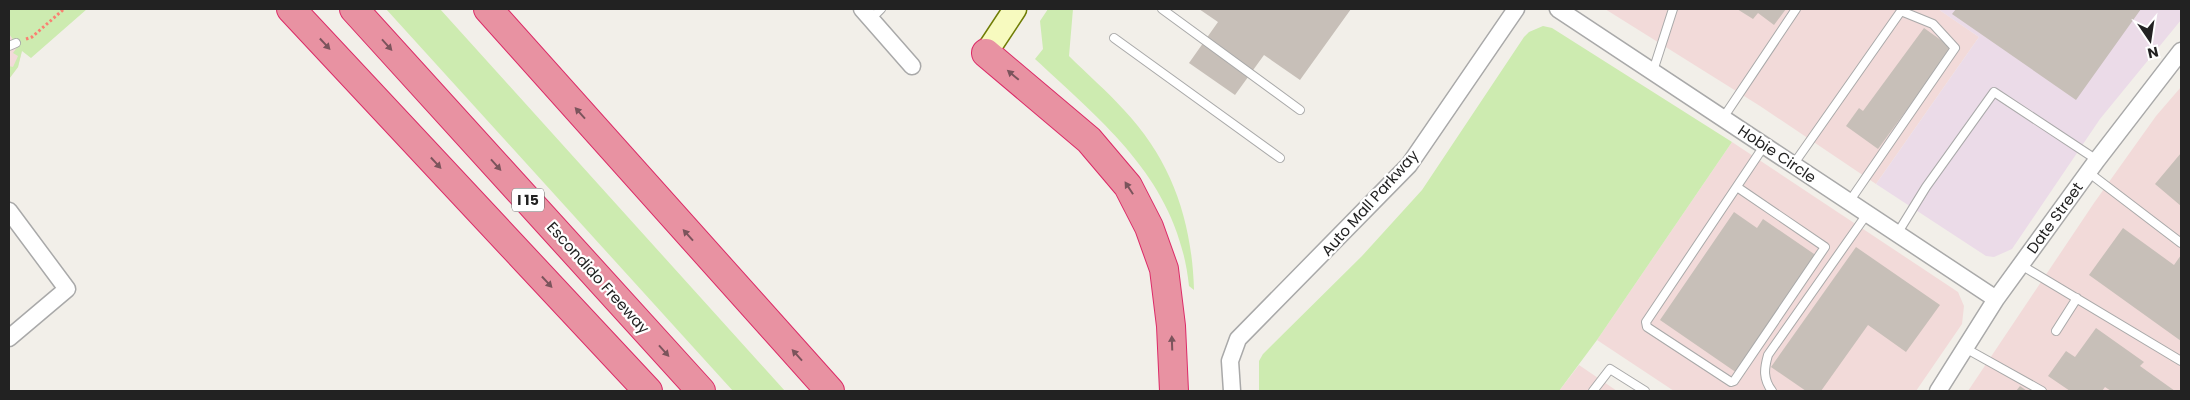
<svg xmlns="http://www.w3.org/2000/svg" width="2190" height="400" viewBox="0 0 2190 400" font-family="Poppins,sans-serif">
	<rect width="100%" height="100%" fill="#f2efe9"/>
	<path fill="#f2dad9" d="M1605 9H1938L1979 37 1876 184 1760 106Z
		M9 34 22 50 18 67 9 79Z
		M2181 87V391H1968L2094 203 2156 116Z
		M1732 142 1958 292 1964 306 1962 324 1916 391H1674L1597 340Z
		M1579 365 1617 391H1559Z"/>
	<path fill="#ebdbe8" d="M1938 9H2181V20L2100 119 2012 249 1994 257 1986 256 1876 184 1979 37Z"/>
	<path fill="#cdebb0" d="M9 9H87L31 58 22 51 18 67 9 79V66L13 67 18 56 13 53 18 46 9 34Z
		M386 9H440L785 391H733Z
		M1048 9H1073L1069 56C1087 74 1107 91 1124 110 1172 161 1192 221 1194 290L1189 286C1178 182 1107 126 1035 59L1043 49 1040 21Z
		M1543 26 1552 28 1732 142 1597 340 1559 391H1259V361L1263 354 1362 256 1422 190 1524 37 1529 32Z"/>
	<path fill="#c7bfb8" d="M1199 9H1351L1300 80 1264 55 1235 95 1189 63 1218 22Z
		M1737 9H1786L1774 25 1758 13 1753 19Z
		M1956 9H2141L2076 100 1952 14Z
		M1924 28 1952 48 1878 149 1846 126 1859 108 1863 111Z
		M2181 153V206L2155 184Z
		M1734 212 1757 228 1763 219 1817 256 1737 373 1660 320Z
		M2123 228 2174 265 2181 255V341L2089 275Z
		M1856 247 1940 305 1906 352 1868 325 1821 391H1806L1771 367Z
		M2096 328 2144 362 2140 366 2175 391H2111L2105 387 2102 391H2070L2048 376 2066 351 2075 357Z
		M2020 386 2027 391H2016Z"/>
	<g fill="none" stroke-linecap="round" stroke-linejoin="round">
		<g stroke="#a9a9a9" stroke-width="10">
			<path id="lane" d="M1162 9 1300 110
				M871 19 881 9
				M1114 38 1280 158
				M9 46 16 43
				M1653 71 1673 9
				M1723 118 1796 9
				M1793 165 1901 11 1933 24 1955 48 1849 202
				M2088 172 2181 243
				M1737 187 1825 247 1734 381 1731 382 1647 327 1646 322 1764 146
				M1897 234 1926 187 1994 92 2097 160
				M2021 265 2181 361
				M2056 331 2077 298
				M1965 348 2042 391
				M1593 391 1610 369 1645 391
				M1772 391C1763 379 1764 369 1768 355L1867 214"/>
		</g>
		<g stroke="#a9a9a9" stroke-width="19">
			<path id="street" d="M862 9 912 66
				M1558 9 1996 299
				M9 211 67 289 9 338
				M1232 391 1230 361 1238 339 1409 165 1516 9
				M1938 391 1996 299 2097 160 2181 51"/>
		</g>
		<g stroke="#707d05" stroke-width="25">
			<path id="secondary" d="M986 53 1015 9"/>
		</g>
		<g stroke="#dc2a67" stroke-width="30">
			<path id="highway" d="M291 9 648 391
				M354 9 701 391
				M488 9 830 391
				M986 53 1089 140 1128 186 1149 227 1164 269 1171 326 1174 391"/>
		</g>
		<path stroke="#fa8072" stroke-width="3" stroke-dasharray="2.5 2.5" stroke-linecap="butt" d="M26 39 32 37 64 9"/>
		<use href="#lane" stroke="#fff" stroke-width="8"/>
		<use href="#street" stroke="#fff" stroke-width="16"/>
		<use href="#secondary" stroke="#f7fabf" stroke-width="22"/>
		<use href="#highway" stroke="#e892a2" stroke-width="28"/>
	</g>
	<defs><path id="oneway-solid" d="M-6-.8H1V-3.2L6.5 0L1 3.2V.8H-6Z" transform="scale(1.25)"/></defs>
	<g fill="#7b545c">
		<use href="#oneway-solid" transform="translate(325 44) rotate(47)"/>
		<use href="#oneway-solid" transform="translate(387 45) rotate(48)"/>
		<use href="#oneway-solid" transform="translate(1013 75) rotate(-140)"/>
		<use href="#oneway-solid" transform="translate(580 113) rotate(-132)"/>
		<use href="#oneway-solid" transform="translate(436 163) rotate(47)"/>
		<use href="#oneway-solid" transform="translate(496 165) rotate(48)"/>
		<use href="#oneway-solid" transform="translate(1129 188) rotate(-123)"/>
		<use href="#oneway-solid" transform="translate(688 235) rotate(-132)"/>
		<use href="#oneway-solid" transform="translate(547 282) rotate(47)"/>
		<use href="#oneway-solid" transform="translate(1172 343) rotate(-92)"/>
		<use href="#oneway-solid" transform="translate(664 351) rotate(48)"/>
		<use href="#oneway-solid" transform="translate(797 355) rotate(-132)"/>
	</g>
	<g text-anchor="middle" stroke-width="4.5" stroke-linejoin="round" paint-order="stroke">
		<rect fill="#fff" stroke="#646464" stroke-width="1" x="512" y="188.5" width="32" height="23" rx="4"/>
		<g font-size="14" font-weight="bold" fill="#222">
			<text x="528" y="205">I 15</text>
		</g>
		<g font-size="15" fill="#222" stroke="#fff">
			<text transform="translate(1777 154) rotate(34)" y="5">Hobie Circle</text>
			<text transform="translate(1370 203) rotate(-48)" y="5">Auto Mall Parkway</text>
			<text transform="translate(2055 218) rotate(-54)" y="5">Date Street</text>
			<text transform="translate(598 278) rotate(48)" y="5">Escondido Freeway</text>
		</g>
	</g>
	<rect width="2190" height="400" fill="none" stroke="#222222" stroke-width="20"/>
	<g transform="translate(2150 40) rotate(167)" stroke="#ffffff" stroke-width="4" paint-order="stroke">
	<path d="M0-4L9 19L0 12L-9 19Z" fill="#222222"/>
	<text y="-8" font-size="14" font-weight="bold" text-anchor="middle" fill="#222222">N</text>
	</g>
</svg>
